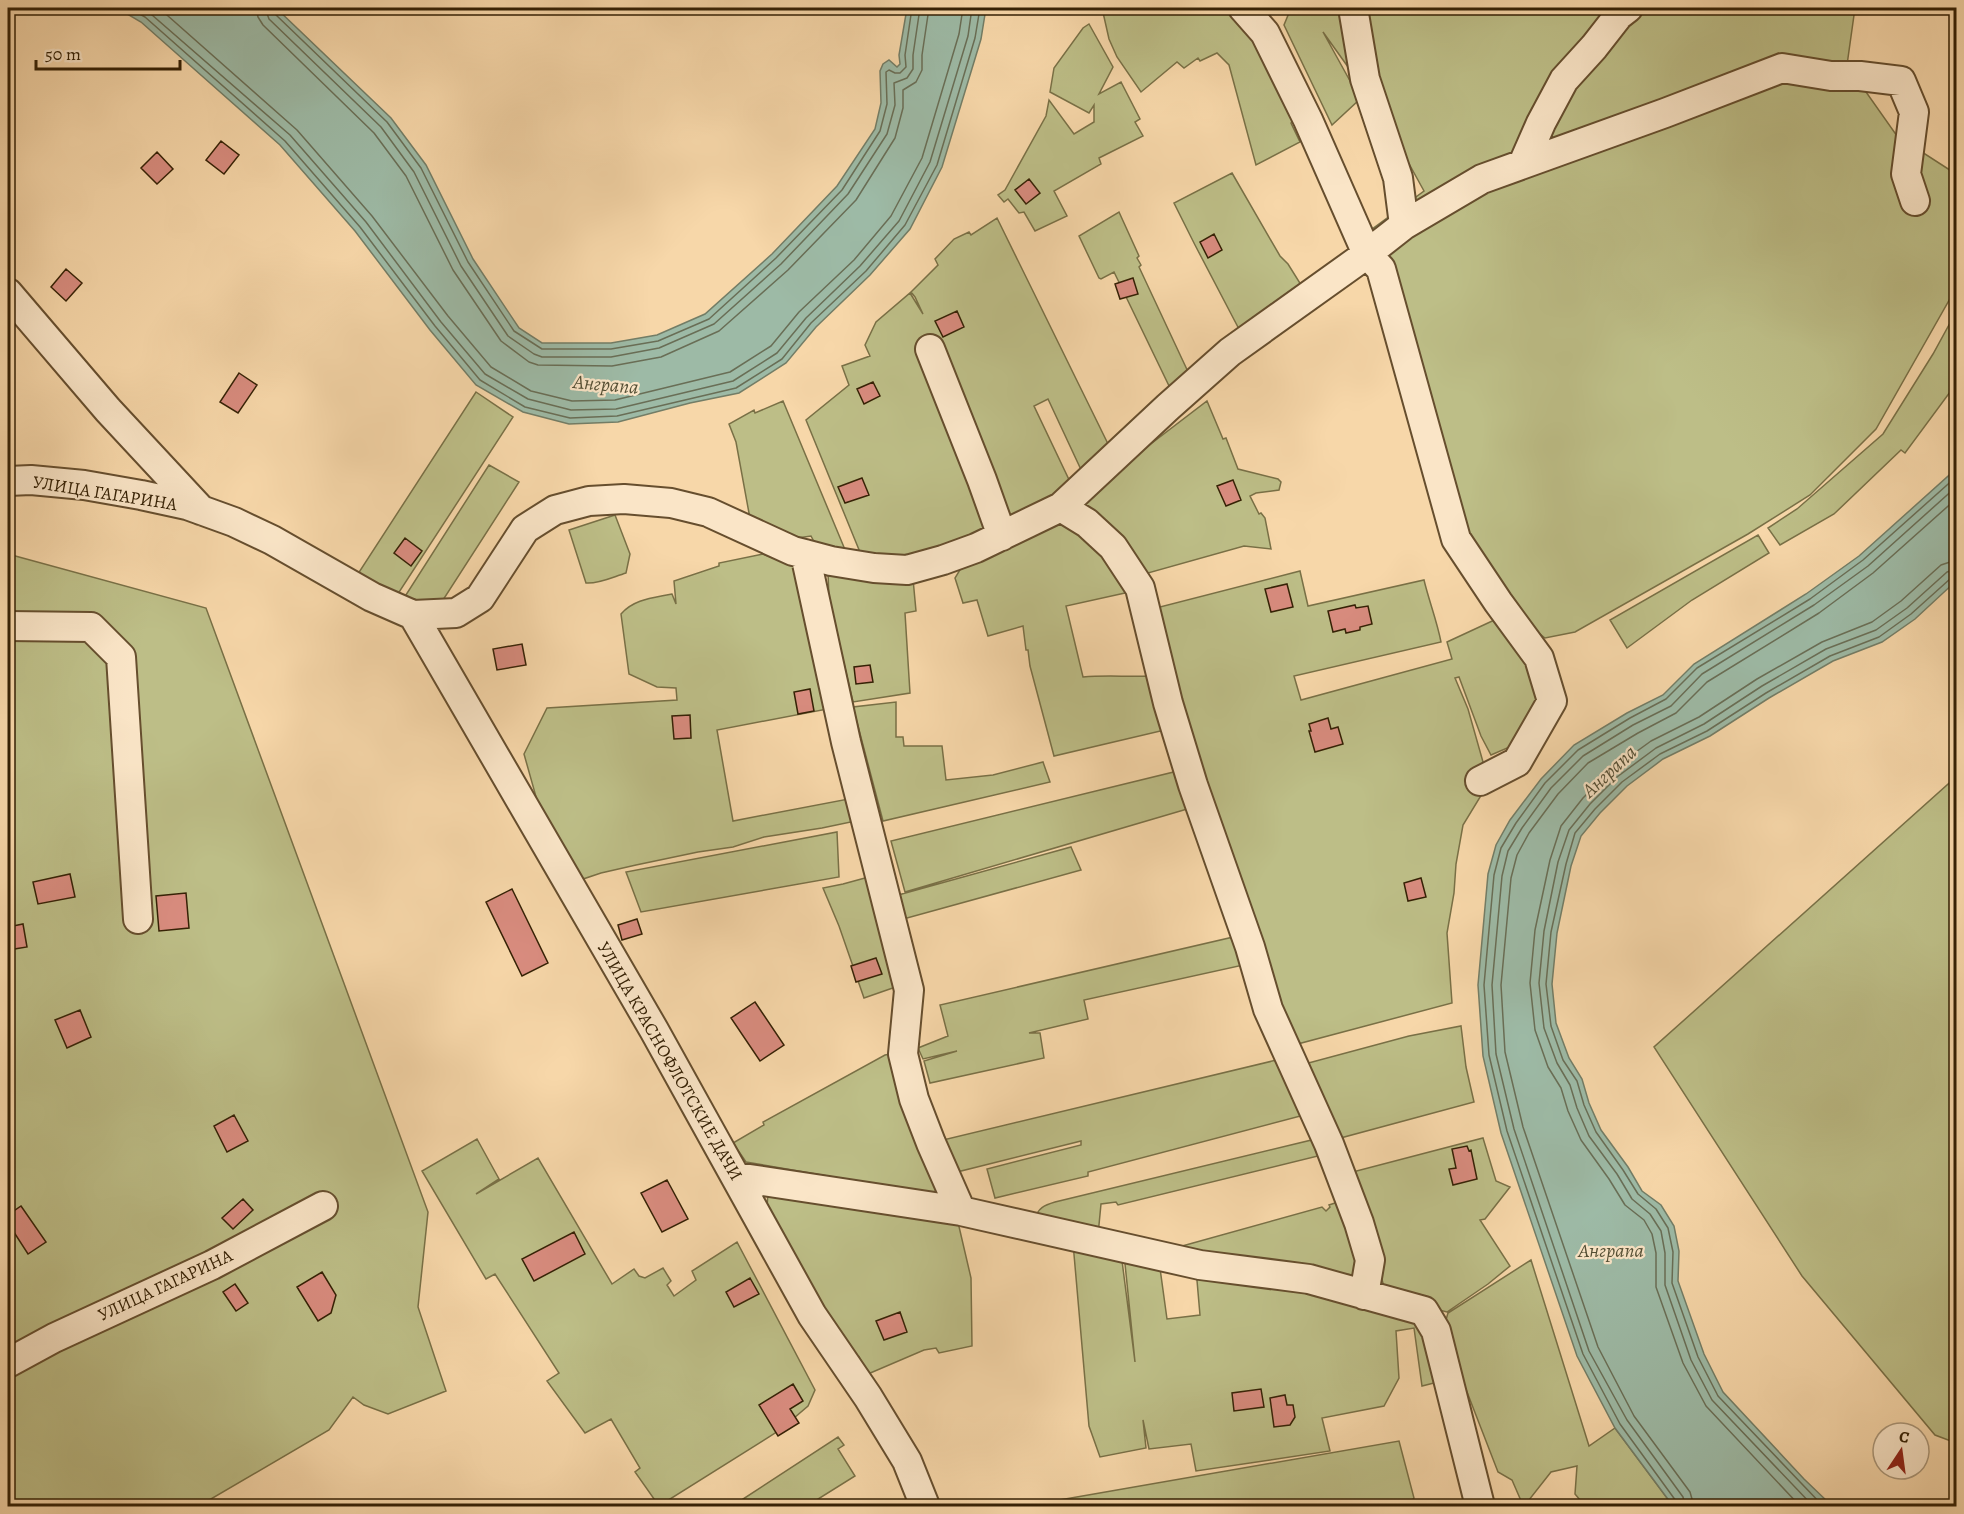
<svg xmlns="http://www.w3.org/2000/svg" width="1964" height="1514" viewBox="0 0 1964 1514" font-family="Alegreya,serif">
	<rect width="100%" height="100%" fill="#f7d7a9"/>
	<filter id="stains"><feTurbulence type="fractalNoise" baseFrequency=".00333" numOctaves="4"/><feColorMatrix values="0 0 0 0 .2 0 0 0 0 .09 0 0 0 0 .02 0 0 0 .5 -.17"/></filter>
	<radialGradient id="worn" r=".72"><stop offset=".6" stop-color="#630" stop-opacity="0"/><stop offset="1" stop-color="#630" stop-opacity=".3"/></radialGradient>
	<path fill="#bdbe87" stroke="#797046" stroke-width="1.5" d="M1102 8H1240L1303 117 1291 123 1300 142 1256 165 1229 65 1217 53 1200 61 1198 58 1184 68 1177 62 1141 92 1117 57 1109 39Z
		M1291 8H1855L1847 65 1897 136 1956 174V288L1876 429 1810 495 1748 534 1575 632 1545 638 1535 630 1462 525 1368 232 1424 191 1381 113 1323 32 1360 99 1332 125 1284 25Z
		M1089 24 1113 67 1099 94 1121 82 1140 119 1135 122 1143 136 1099 158 1101 164 1054 191 1067 216 1035 231 1024 212 1019 213 1008 199 1004 202 998 195 1005 190 1046 116 1049 100 1074 134 1094 122V105L1089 113 1050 92 1054 68 1083 28Z
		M1232 173 1280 256 1288 264 1303 288 1240 331 1195 245 1174 203Z
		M1119 212 1139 256 1137 258 1141 265 1139 267 1190 376 1172 392 1114 272 1101 279 1099 278 1079 236Z
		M997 218 1112 452 1084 476 1048 399 1034 406 1072 486 952 552 864 562 806 420 849 385 842 366 870 356 865 345 876 322 910 293 923 314 915 297 911 292 938 265 935 259 954 239 969 232 971 235Z
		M1956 312V384L1905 453 1901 450 1834 514 1780 545 1768 528 1797 509 1883 434 1933 354Z
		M476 392 513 417 392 603 354 580Z
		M783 401 851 564 821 555 811 536 790 539 751 524 736 442 729 424 754 410 755 413Z
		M1207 401 1223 439 1226 438 1238 469 1278 479 1281 482 1279 490 1256 493 1250 496 1259 514 1261 513 1265 518 1271 549 1244 546 1141 575 1083 506 1118 469Z
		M489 465 519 482 434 614 404 598Z
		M615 515 630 554 626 573C613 577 599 584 586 583L569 530Z
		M1059 524 1081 528 1134 591 1066 606 1083 677C1106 675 1127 677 1150 676L1169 729 1054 756 1030 666 1028 650H1026L1023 626 988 636 977 600 963 603 955 578 961 568 1003 547Z
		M1758 535 1769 553 1692 600 1627 648 1610 620Z
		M8 554 206 608 428 1212 418 1307 446 1391 388 1414 364 1405 353 1397 329 1430 199 1506H8Z
		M763 554 809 572 838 707 717 730 733 821 864 796 870 818 822 828 764 837 733 847 698 852 636 865 601 873 580 880 547 836 524 754 547 708 677 700 676 688 657 687 629 674 621 614C634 599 653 598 672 594L676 604 674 581 719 566V563Z
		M1300 571 1308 606 1424 580C1429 601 1437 621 1441 642L1294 676 1301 700 1452 659 1447 642 1503 616 1551 679 1512 746 1491 755 1481 736 1459 677 1455 678 1468 709 1487 776 1485 789 1463 825 1456 864 1454 893 1447 933 1452 1003 1290 1046 1222 842 1156 608Z
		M828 572 913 579 916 611 905 613 910 693 853 702 829 600Z
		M896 702V737H903L904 746H942L946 780 993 775 1043 762 1050 782 883 821 853 707Z
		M1182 770 1194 807 905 892 891 841Z
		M1956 777V1443L1935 1435 1802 1276 1654 1047Z
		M837 832 839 877 641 912 626 872Z
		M1071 847 1081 870 896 921 910 982 864 998 839 926 823 888 843 884 887 872 891 897Z
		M1242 935 1248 964 1084 1000 1088 1019 1029 1033H1040L1044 1058 930 1083 924 1061 957 1051 923 1059 918 1048 948 1036 940 1005Z
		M1461 1026 1466 1067 1474 1102 1333 1140 1301 1065 1409 1036Z
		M890 1054 944 1196 746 1162 733 1143 764 1125 763 1122 885 1055Z
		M1285 1058 1308 1114 1088 1172V1176L995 1198 987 1169 1081 1145V1141L953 1173 943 1140Z
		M1320 1138 1326 1154 1118 1205 1116 1202 1101 1204 1098 1235 1035 1220C1037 1208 1045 1205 1055 1202Z
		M1483 1138 1496 1181 1510 1187 1485 1219 1480 1220 1510 1266 1488 1284 1447 1312 1387 1297 1376 1259 1345 1174Z
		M477 1139 499 1179 476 1194 538 1158 612 1284 634 1269 639 1276 645 1278 663 1268 671 1281 667 1285 674 1296 696 1280 692 1271 737 1242 815 1390 808 1406 780 1430 659 1506 635 1472 640 1468 611 1419 585 1433 547 1381 559 1373 495 1274 486 1279 422 1171Z
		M768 1192 957 1218 971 1278 972 1346 939 1353 936 1348 924 1350 868 1374 859 1357 855 1360 767 1208Z
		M1344 1200 1360 1250 1353 1275 1221 1260 1175 1248 1322 1207 1326 1211 1330 1207 1329 1205Z
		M1073 1243 1121 1253 1135 1362 1124 1254 1159 1261 1167 1319 1200 1315 1196 1269 1412 1312 1424 1328 1438 1382 1422 1386 1414 1328 1396 1331 1399 1378 1384 1406 1322 1418 1330 1451 1196 1471 1191 1444 1149 1449 1143 1420 1146 1448 1100 1457 1089 1426Z
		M1531 1260 1589 1446 1615 1428 1673 1506H1585L1575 1494 1577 1466 1551 1472 1529 1500 1522 1503 1512 1480 1498 1472 1443 1330 1448 1313Z
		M838 1437 844 1445 838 1449 855 1476 807 1506H747L743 1499Z
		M1399 1441 1414 1498 1407 1506H1025Z"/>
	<path fill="#9dbaa6" stroke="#737d66" stroke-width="1.5" d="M117 8H276L391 118 426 165 473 259 519 328 542 343H611L657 335 705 314 772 254 837 186 875 129 881 103 880 71 883 64 889 60 897 67 900 64 899 55 907 8H986L981 39 942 167 910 229 870 275 816 327 786 363 739 393 690 403 618 422 569 424 523 412 476 385 430 330 355 231 280 145 141 22Z
		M1956 469V581L1915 619 1882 642 1833 661 1769 698 1710 736 1663 759 1627 786 1600 813 1581 836 1571 866 1557 933 1552 984 1556 1023 1569 1058 1582 1079 1589 1103 1601 1130 1628 1167 1642 1191 1661 1205 1674 1226 1679 1251 1678 1281 1704 1354 1723 1392 1804 1479 1829 1503 1834 1506H1673L1615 1428 1577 1356 1501 1133 1483 1056 1478 985 1488 874 1496 845 1510 820 1541 779 1574 745 1627 713 1663 695 1694 664 1806 594 1859 556Z"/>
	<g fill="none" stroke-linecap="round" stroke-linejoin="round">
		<path stroke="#696e56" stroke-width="1.5" d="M129 8 145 17 285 141 360 227 435 326 480 380 525 407 570 418 617 416 736 388 782 359 811 323 866 271 905 225 937 165 975 38 980 8
			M144 8 290 135 366 222 441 322 485 374 528 399 571 410 616 409 733 381 777 353 806 318 860 266 899 221 930 162 968 36 972 8
			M159 8 297 130 372 216 448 316 491 367 531 391 572 401 615 400 730 372 771 346 799 312 854 260 891 216 922 158 959 34 963 8
			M256 8 258 17 263 25 374 133 406 176 453 270 501 341 529 362 538 365 612 366 661 357 719 331 788 270 856 200 895 138 903 108V90L916 82 922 70V55L929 8
			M265 8 269 19 381 127 414 172 461 266 508 336 534 354 542 357H611L659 348 714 324 781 264 848 194 887 134 895 105 894 83 907 78 913 69V55L920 8
			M273 8 275 14 387 122 421 168 468 262 514 331 542 349H611L658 341 709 319 776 258 842 190 880 131 887 104 886 72 889 70 895 73H900L906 67 905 55 912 8
			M1678 1506 1676 1501 1620 1424 1583 1354 1507 1131 1489 1055 1484 985 1494 875 1501 848 1516 823 1545 783 1578 750 1630 718 1666 699 1697 668 1810 599 1863 560 1956 477
			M1685 1506 1683 1497 1627 1420 1589 1351 1514 1129 1496 1054 1492 985 1502 876 1508 851 1522 828 1551 788 1583 756 1633 725 1671 706 1702 674 1814 605 1868 566 1956 487
			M1694 1506 1690 1492 1634 1416 1598 1347 1523 1127 1505 1052 1501 985 1511 878 1517 855 1529 833 1558 794 1588 763 1638 733 1676 713 1707 682 1819 613 1873 573 1956 499
			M1800 1506 1706 1406 1683 1363 1656 1287V1253L1652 1234 1644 1220 1625 1205 1609 1179 1581 1140 1568 1111 1561 1088 1548 1067 1535 1030 1530 983 1535 930 1550 860 1561 826 1583 798 1611 770 1651 741 1699 717 1757 679 1822 642 1872 622 1901 601 1941 565 1956 560
			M1813 1506 1712 1400 1691 1360 1665 1285V1253L1661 1231 1650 1214 1632 1199 1617 1174 1589 1136 1577 1108 1570 1085 1557 1063 1544 1028 1539 983 1544 931 1558 862 1569 830 1590 804 1617 777 1656 748 1704 724 1762 686 1826 649 1876 630 1907 608 1947 572 1956 569
			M1823 1506 1718 1396 1698 1357 1672 1283 1673 1252 1668 1228 1656 1209 1638 1194 1623 1170 1596 1132 1584 1105 1577 1081 1563 1060 1551 1026 1546 984 1551 932 1566 864 1575 833 1595 809 1622 782 1660 754 1707 731 1766 693 1830 656 1879 637 1911 614 1950 579 1956 577"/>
	</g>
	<path fill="#d98c7f" stroke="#352105" stroke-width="1.5" d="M221 141 239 155 224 174 206 160Z
		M157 152 173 169 157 184 141 168Z
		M1029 179 1040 193 1026 204 1015 190Z
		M1214 234 1222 250 1208 258 1200 242Z
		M66 269 82 283 66 301 51 287Z
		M1133 278 1138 294 1120 299 1115 284Z
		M957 311 964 327 943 337 935 321Z
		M239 373 257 385 238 413 220 402Z
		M873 382 880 396 864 404 857 389Z
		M862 478 869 495 845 503 838 487Z
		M1233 480 1241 500 1226 506 1217 486Z
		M405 538 422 551 411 566 394 553Z
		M1287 584 1293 607 1271 612 1265 589Z
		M1355 605 1356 608 1368 606 1372 624 1360 627V630L1346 633 1345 629 1333 632 1328 611Z
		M522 644 526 665 497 670 493 649Z
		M870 665 873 682 856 684 854 667Z
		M810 689 814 711 798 714 794 692Z
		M690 715 691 738 674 739 672 716Z
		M1328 718 1331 729 1338 727 1343 744 1315 752 1309 731H1311L1309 724Z
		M70 874 75 897 38 904 33 882Z
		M1421 878 1426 897 1408 901 1404 883Z
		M512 889 548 963 522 976 486 902Z
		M186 893 189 928 159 931 156 896Z
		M637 919 642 934 622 940 618 925Z
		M23 924 27 947 8 950V927Z
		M876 958 882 974 856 982 851 966Z
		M755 1002 784 1045 760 1061 731 1018Z
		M80 1010 91 1037 67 1048 55 1020Z
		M234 1115 248 1141 227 1152 214 1126Z
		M1467 1146 1469 1151 1471 1150 1477 1179 1453 1185 1449 1169 1456 1168 1452 1149Z
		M667 1180 688 1219 662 1232 641 1193Z
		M243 1199 253 1210 233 1229 222 1218Z
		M21 1206 46 1242 28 1254 8 1223V1215Z
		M574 1232 585 1254 534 1281 522 1259Z
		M322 1272 336 1295 331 1313 318 1321 297 1287Z
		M750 1278 759 1294 734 1307 726 1292Z
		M235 1284 248 1303 236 1311 223 1292Z
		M900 1312 907 1332 884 1340 876 1321Z
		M793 1384 803 1401 790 1409 799 1423 778 1436 759 1405Z
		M1261 1389 1264 1407 1234 1411 1232 1393Z
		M1285 1395 1287 1405H1293L1295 1417 1290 1425 1274 1427 1270 1398Z"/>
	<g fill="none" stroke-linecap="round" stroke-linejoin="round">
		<g stroke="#664e2e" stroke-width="32">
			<path id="minor" d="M1243 8 1265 33 1308 120 1367 254 1381 269 1456 539 1498 602 1539 658 1552 701 1517 762 1480 781
				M1523 164 1541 123 1564 80 1594 47 1619 15 1628 8
				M1404 225 1482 179 1665 113 1782 68 1831 76H1860L1901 81 1914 112 1906 174 1915 201
				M8 293 108 410 201 510
				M930 349 982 480 1002 536
				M8 481 31 480 84 485 141 495 187 505 234 522 272 540 372 597 413 615 456 613 480 598 525 529 555 510 589 501 624 499 671 503 708 512 793 551 805 554 831 561 874 568 907 570 943 560 976 548 1061 507 1168 407 1230 352 1367 254 1404 225 1398 178 1365 79 1353 8
				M1061 507 1087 523 1113 547 1140 588 1168 703 1193 785 1250 947 1268 1009 1329 1144 1359 1223 1370 1260 1364 1295
				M805 554 846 742 909 990 903 1054 914 1099 931 1143 961 1211
				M413 615 654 1030 812 1315 868 1397 907 1461 925 1506
				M8 626 91 627 121 657 138 919
				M736 1177 961 1211 1200 1265 1309 1279 1424 1311 1436 1331 1480 1506
				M8 1363 54 1338 212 1265 323 1206"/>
		</g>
		<use href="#minor" stroke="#fae5c7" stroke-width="28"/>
	</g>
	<g text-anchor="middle" stroke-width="4.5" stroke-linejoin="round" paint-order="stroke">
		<g font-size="18" fill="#352105" stroke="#fae5c7">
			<text transform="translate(105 493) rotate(9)" y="6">УЛИЦА ГАГАРИНА</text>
			<text transform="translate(670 1061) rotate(60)" y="6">УЛИЦА КРАСНОФЛОТСКИЕ ДАЧИ</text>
			<text transform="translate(165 1285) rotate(-25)" y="6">УЛИЦА ГАГАРИНА</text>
		</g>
		<g font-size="20" font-style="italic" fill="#544f35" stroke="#fae5c7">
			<text transform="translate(606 384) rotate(5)" y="7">Анграпа</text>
			<text transform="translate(1609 771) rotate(-43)" y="7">Анграпа</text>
			<text x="1611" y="1257">Анграпа</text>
		</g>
	</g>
	<rect width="1964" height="1514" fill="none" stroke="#f7d7a9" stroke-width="30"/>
	<rect x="9" y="9" width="1946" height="1496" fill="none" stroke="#352105" stroke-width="3"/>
	<rect x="15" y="15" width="1934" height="1484" fill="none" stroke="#352105" stroke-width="1.5"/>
	<g transform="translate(1901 1451) rotate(13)"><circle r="28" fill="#fae5c7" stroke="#ab9779" stroke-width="1.5"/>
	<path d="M0-4.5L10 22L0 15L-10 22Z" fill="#8f2418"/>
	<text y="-9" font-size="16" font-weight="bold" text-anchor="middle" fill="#352105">С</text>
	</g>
	<path d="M36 60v9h144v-9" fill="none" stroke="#352105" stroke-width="3"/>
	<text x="45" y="60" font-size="18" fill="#352105" stroke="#fae5c7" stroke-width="4.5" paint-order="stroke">50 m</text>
	<rect width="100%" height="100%" filter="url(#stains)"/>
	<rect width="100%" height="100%" fill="url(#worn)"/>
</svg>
